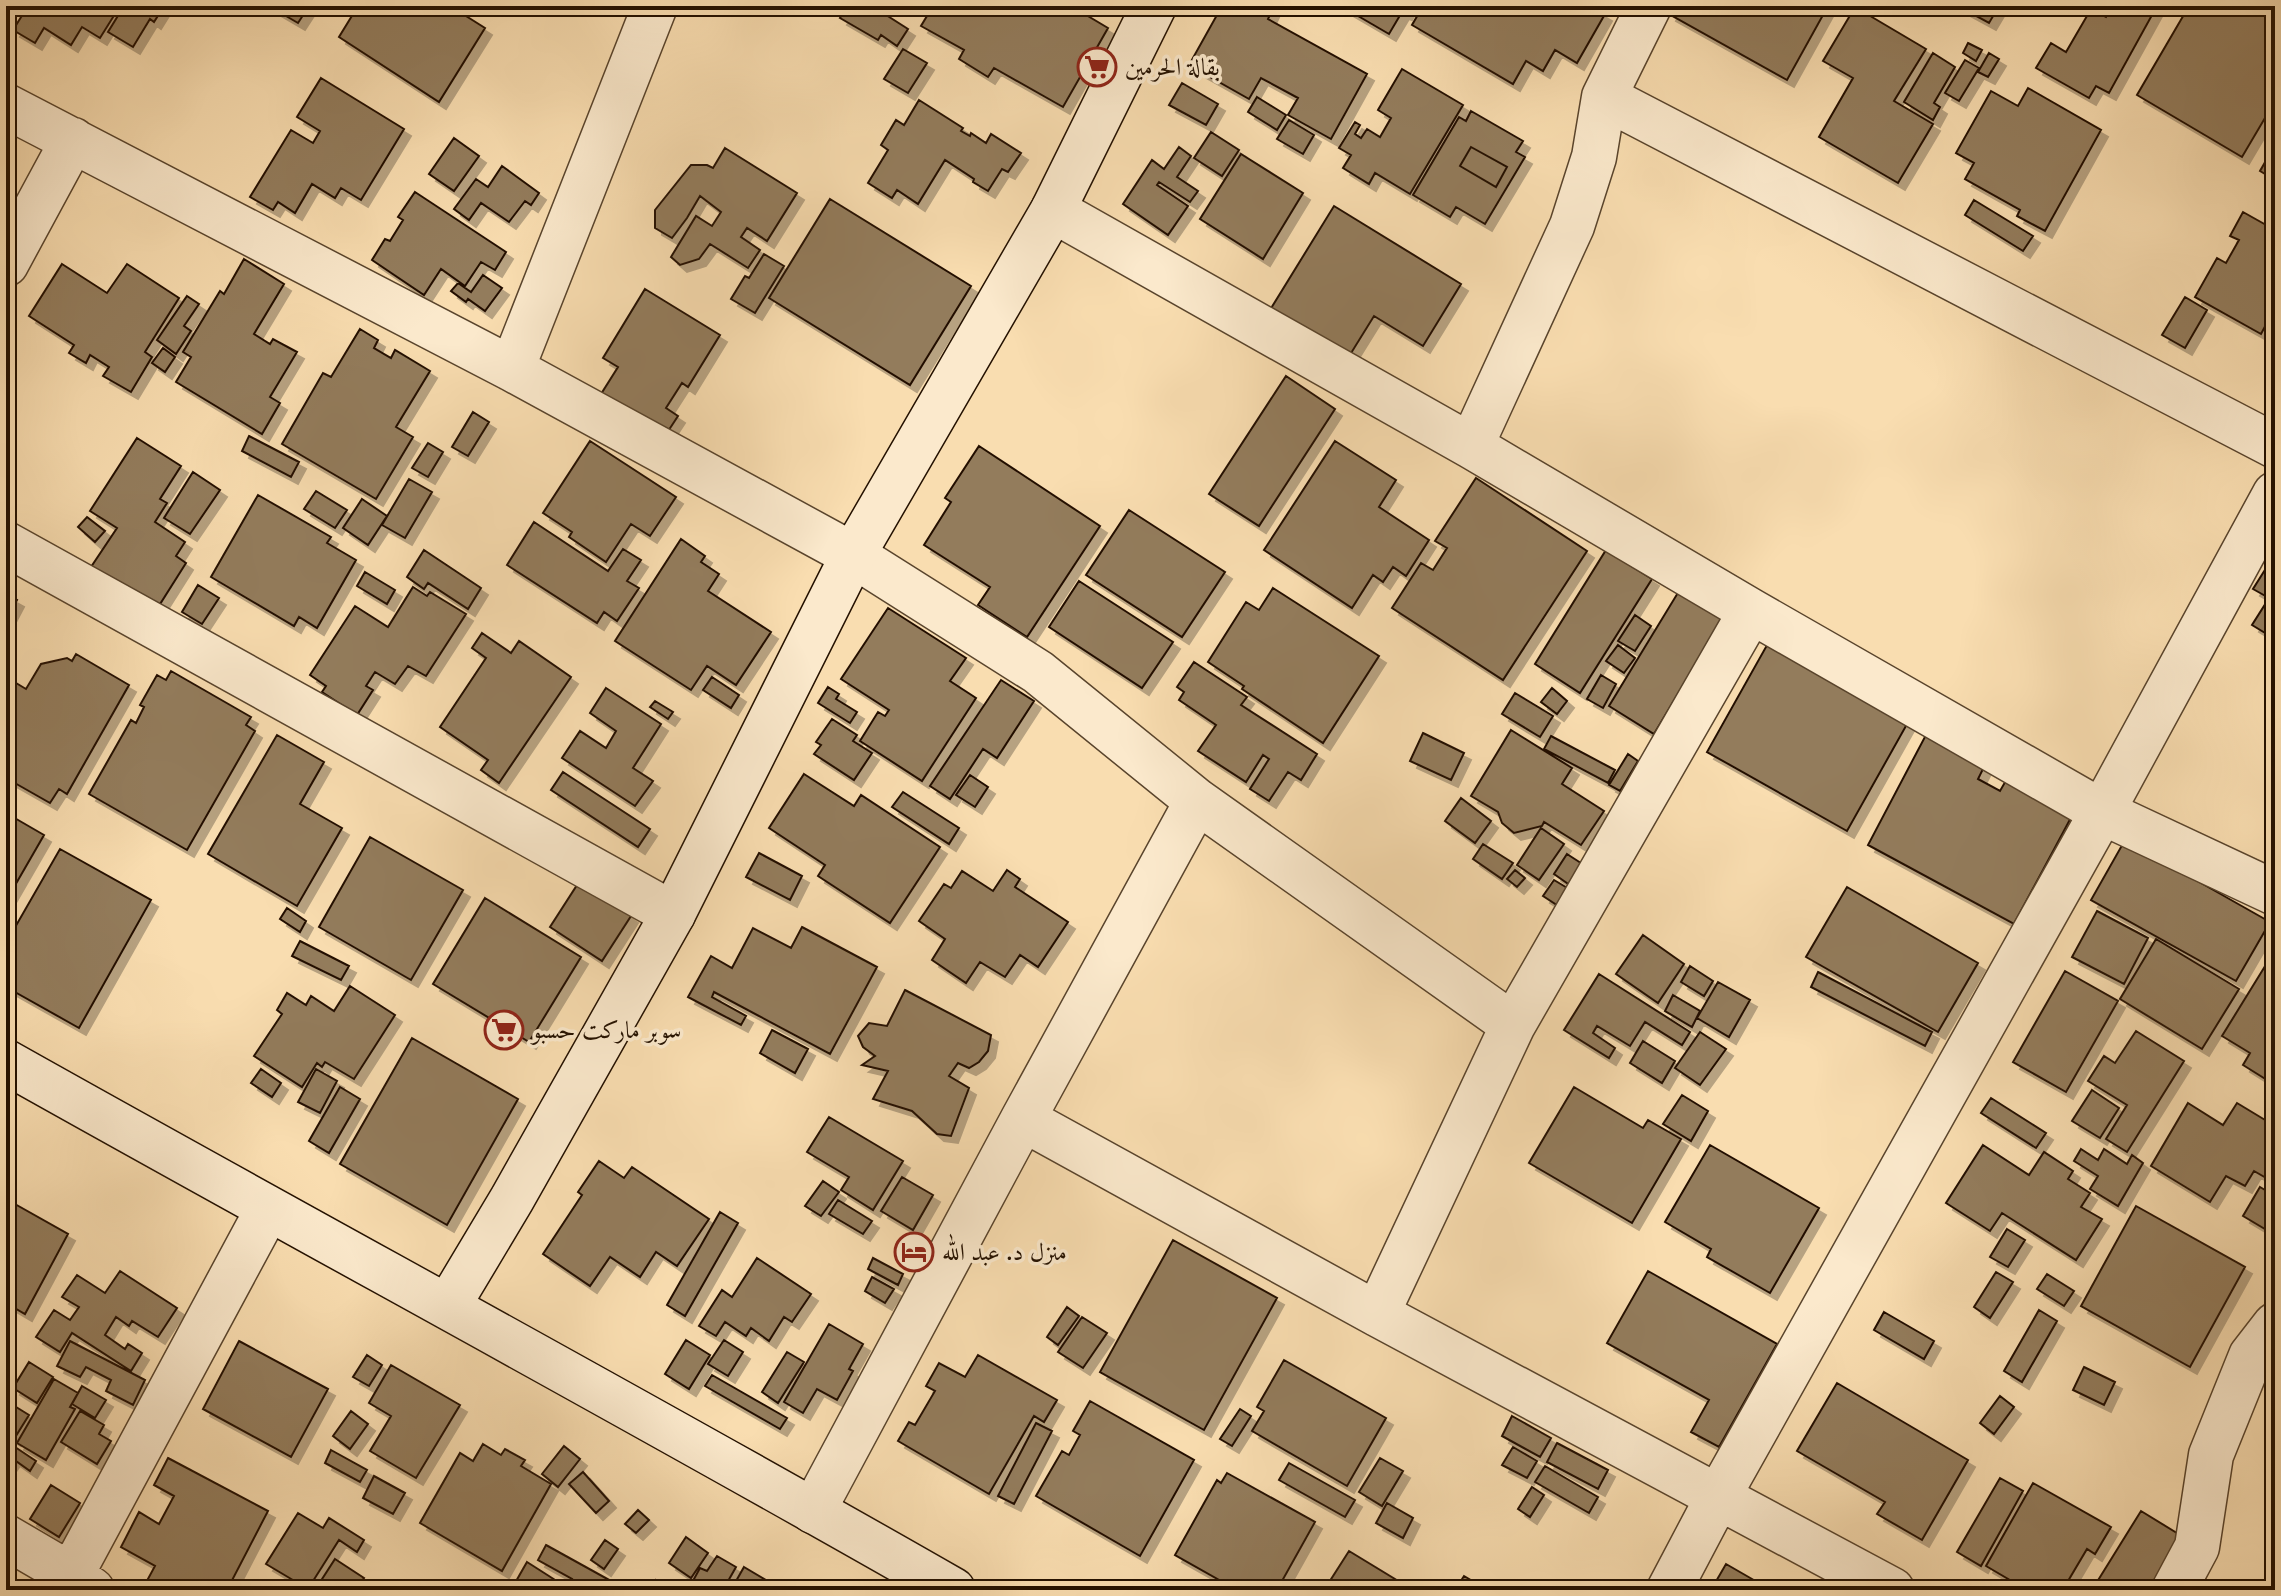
<svg xmlns="http://www.w3.org/2000/svg" width="2281" height="1596" viewBox="0 0 2281 1596" font-family="'Libre Caslon Text',Amiri,serif">
	<defs>
		<filter id="shadow"><feDropShadow dx="7" dy="7" stdDeviation="0" flood-color="#0004"/></filter>
	</defs>
	<rect width="100%" height="100%" fill="#f9ddb0"/>
	<filter id="stains"><feTurbulence type="fractalNoise" baseFrequency=".0025" numOctaves="4"/><feColorMatrix values="0 0 0 0 .2 0 0 0 0 .09 0 0 0 0 .02 0 0 0 .5 -.17"/></filter>
	<radialGradient id="worn" r=".72"><stop offset=".6" stop-color="#630" stop-opacity="0"/><stop offset="1" stop-color="#630" stop-opacity=".3"/></radialGradient>
	<path fill="#937b5c" stroke="#241100" stroke-width="2" fill-rule="evenodd" filter="url(#shadow)" d="M28 6H120L100 38 82 27 71 45 44 28 35 43 13 30Z
		M124 6H164L154 22 150 19 133 47 108 32Z
		M269 6H309L298 23Z
		M358 6H450L485 28 439 102 339 37Z
		M848 6H872L908 29 897 46 881 35 878 40 840 18Z
		M933 6H1071L1108 28 1063 107 994 68 988 77 959 59 964 50 921 26Z
		M1222 6H1274L1268 19 1367 74 1331 139 1288 115 1298 98 1261 78 1249 99 1189 65Z
		M1341 6H1409L1405 13 1402 12 1389 34Z
		M1423 6H1591L1605 14 1577 63 1555 50 1543 71 1526 61 1513 84 1412 25Z
		M1673 6H1828L1787 80 1669 14Z
		M1958 6H1999L1989 23Z
		M2091 6H2109L2104 15Z
		M2112 6H2157L2109 93 2096 86 2089 98 2036 68 2051 43 2066 52 2091 9 2106 17Z
		M2189 6H2271L2275 8V101L2242 157 2137 95Z
		M1855 7 1926 49 1894 101 1933 124 1898 183 1819 137 1853 78 1823 61Z
		M1968 43 1982 50 1976 61 1963 53Z
		M903 49 927 63 908 93 884 79Z
		M1933 53 1955 67 1934 103 1940 107 1933 120 1904 102Z
		M1989 53 1999 59 1988 77 1978 72Z
		M1965 60 1979 68 1959 101 1945 93Z
		M1402 69 1463 105 1410 194 1375 173 1369 184 1343 168 1351 155 1339 148 1355 122 1360 125 1355 134 1361 138 1367 129 1380 137 1391 118 1378 110Z
		M321 78 404 129 361 200 341 188 335 198 312 184 295 213 278 202 273 210 250 197 291 130 313 143 320 131 297 117Z
		M1182 83 1218 104 1206 125 1169 105Z
		M2028 88 2101 130 2045 231 2017 216 2020 210 1965 179 1974 163 1956 153 1991 91 2018 106Z
		M1257 97 1286 115 1277 130 1248 112Z
		M919 100 963 128 961 131 970 136 971 133 986 143 991 134 1021 153 1008 172 1002 169 988 191 973 182 974 179 945 160 918 204 897 190 892 198 868 183 888 150 881 145 896 120 904 125Z
		M1471 111 1523 141 1516 152 1525 157 1485 224 1456 207 1450 217 1413 195 1459 117 1466 121ZM1471 147 1507 167 1496 187 1460 166Z
		M1289 120 1314 135 1303 154 1277 139Z
		M1211 132 1239 150 1222 176 1194 158Z
		M454 138 479 156 454 191 429 174Z
		M2275 145V180L2260 171Z
		M1179 147 1191 156 1177 177 1198 191 1190 202 1159 182 1157 185 1188 206 1168 235 1123 204 1152 160 1164 169Z
		M1471 147 1507 167 1496 187 1460 166Z
		M725 148 797 193 767 241 747 228 741 237 760 250 748 268 710 244 699 259 680 265 671 257 696 216 712 226 721 212 700 196 687 218 672 238 655 228V210L691 165H707L713 168Z
		M1241 154 1303 193 1263 259 1200 219Z
		M502 166 539 193 531 205 525 201 509 222 481 203 469 220 454 209 476 179 488 187Z
		M415 192 506 252 495 270 481 262 465 286 441 269 424 295 372 260 385 239 390 241 403 220 398 217Z
		M830 199 971 286 910 385 769 298Z
		M1974 200 2033 236 2023 251 1965 215Z
		M1334 206 1461 284 1423 346 1374 316 1348 358 1270 310Z
		M2243 212 2275 230V325L2268 321 2261 334 2195 297 2217 258 2226 263 2239 240 2230 236Z
		M764 254 784 266 755 313 731 299 745 276 749 278Z
		M244 259 284 284 254 334 270 344 273 339 297 352 270 397 280 403 262 434 176 382 191 357 183 352 220 291 224 294Z
		M62 264 107 293 127 264 179 298 145 352 152 357 131 392 103 376 109 367 90 355 86 363 69 353 74 345 29 316Z
		M483 275 502 288 485 311 468 299 466 302 451 291 458 283 471 292Z
		M645 289 720 335 688 387 682 383 666 408 678 416 661 442 596 402 618 367 603 358Z
		M187 296 199 304 184 326 191 331 176 354 157 340Z
		M2185 297 2207 310 2185 348 2162 335Z
		M360 329 378 340 374 348 391 358 395 350 430 371 396 427 413 437 376 499 282 444 323 373 331 377Z
		M163 348 175 357 165 372 152 363Z
		M1286 376 1335 409 1259 526 1209 494Z
		M473 412 489 422 468 456 452 447Z
		M249 436 299 462 291 477 242 451Z
		M137 438 181 466 160 499 167 503 155 522 185 542 176 556 186 563 155 612 89 570 117 528 90 511Z
		M590 441 676 497 650 536 631 524 606 562 569 537 572 532 543 513Z
		M1335 441 1396 480 1379 507 1429 540 1406 576 1393 567 1383 582 1373 575 1352 608 1264 550Z
		M428 443 443 452 428 477 412 468Z
		M979 446 1100 526 1027 637 978 605 990 587 924 545 951 502 945 498Z
		M193 472 220 490 190 534 164 518Z
		M1476 478 1587 551 1503 680 1392 608 1421 563 1433 570 1447 548 1435 541Z
		M409 479 432 492 405 538 382 525Z
		M316 491 347 510 335 528 304 509Z
		M258 495 331 537 327 543 356 560 317 628 299 617 294 626 211 577Z
		M362 499 387 516 368 545 343 528Z
		M1129 510 1225 572 1182 637 1086 575Z
		M87 517 105 531 95 542 78 527Z
		M534 522 608 571 623 549 641 560 627 581 639 588 617 621 604 612 597 623 507 565Z
		M681 539 705 556 701 562 719 574 708 591 771 632 736 685 707 666 691 690 615 641Z
		M424 550 481 588 468 609 428 583 424 589 407 577Z
		M1606 550 1652 579 1580 693 1535 664Z
		M2268 565 2275 569V639L2252 625 2269 598 2253 589Z
		M365 572 395 590 387 604 357 586Z
		M1079 581 1173 642 1142 688 1049 627Z
		M198 585 219 598 202 624 182 612Z
		M413 587 427 596 430 592 466 614 426 676 408 666 395 684 375 672 366 686 373 690 357 715 322 692 326 686 310 675 355 606 388 627Z
		M1273 588 1379 656 1323 743 1242 689 1244 686 1208 662 1246 602 1259 610Z
		M1679 591 1724 618 1654 734 1609 706Z
		M6 594 17 600 6 621Z
		M888 608 966 658 950 681 976 698 922 781 860 741 878 712 885 716 889 710 841 679Z
		M1635 615 1651 626 1635 651 1618 641Z
		M482 633 511 653 519 641 571 677 499 783 481 770 488 760 440 727 486 658 472 648Z
		M1771 638 1911 717 1847 831 1707 752Z
		M1618 645 1635 658 1624 673 1606 661Z
		M76 654 129 685 67 794 59 789 50 803 6 778V677L26 689 41 664 67 658 72 661Z
		M1194 662 1247 697 1241 705 1317 754 1301 780 1288 772 1269 801 1250 789 1269 759 1263 755 1246 782 1198 751 1216 725 1179 700 1184 692 1177 687Z
		M171 671 251 717 246 725 255 731 187 850 89 794 131 720 136 723 144 707 140 705 157 675 166 680Z
		M1601 675 1616 684 1603 708 1587 699Z
		M712 677 739 695 731 708 703 690Z
		M1001 680 1034 701 997 758 983 749 950 799 930 786Z
		M828 687 839 694 836 699 857 712 850 723 818 703Z
		M606 688 661 724 633 768 653 781 635 806 562 758 580 731 606 748 616 731 590 713Z
		M1552 688 1567 701 1557 714 1541 702Z
		M1515 693 1553 716 1540 737 1502 714Z
		M655 701 673 712 668 719 650 707Z
		M832 719 857 735 853 741 872 753 854 780 814 754 821 745 816 742Z
		M1511 730 1572 768 1562 784 1604 811 1581 845 1544 822 1542 826 1514 833 1502 823 1498 812 1471 796Z
		M1423 733 1464 753 1451 780 1410 761Z
		M1927 733 1985 765 1978 779 2000 791 2008 777 2074 812 2014 924 1868 845Z
		M277 735 324 762 300 804 342 828 297 906 208 854Z
		M1551 736 1615 770 1608 783 1544 749Z
		M1628 754 1638 761 1620 791 1609 785Z
		M563 772 650 829 638 847 551 790Z
		M804 774 854 806 861 795 940 847 890 923 818 876 825 865 769 828Z
		M970 775 988 787 975 807 956 795Z
		M903 792 959 828 949 844 892 807Z
		M1461 798 1491 821 1475 843 1445 821Z
		M6 813 44 835 6 901Z
		M1541 828 1564 844 1539 880 1517 865Z
		M370 837 463 890 411 980 319 927Z
		M2125 840 2270 922 2236 981 2091 900Z
		M1483 844 1513 863 1502 879 1473 859Z
		M60 849 151 900 79 1028 6 987V943Z
		M759 853 802 876 790 900 746 877Z
		M1567 854 1587 867 1574 888 1554 874Z
		M1007 870 1020 879 1015 887 1068 922 1038 967 1020 955 1005 977 980 962 966 983 932 960 945 939 919 921 944 884 951 888 962 871 993 891Z
		M1515 870 1525 878 1517 887 1507 879Z
		M1554 880 1574 892 1563 909 1543 896Z
		M579 882 631 916 602 961 550 927Z
		M1847 887 1978 963 1938 1032 1806 957Z
		M485 898 581 957 529 1042 433 984Z
		M287 908 306 921 300 932 280 919Z
		M2097 911 2148 938 2124 984 2072 957Z
		M802 927 877 967 830 1054 714 992 712 997 746 1016 741 1025 688 997 711 956 732 968 753 928 791 948Z
		M1643 935 1684 964 1658 1003 1616 974Z
		M2156 939 2239 989 2202 1049 2120 999Z
		M300 941 349 966 341 980 292 956Z
		M2275 950V1085L2243 1065 2250 1053 2222 1036Z
		M1690 966 1713 981 1704 996 1681 982Z
		M2065 971 2118 1001 2066 1092 2013 1062Z
		M1818 972 1932 1032 1925 1046 1811 987Z
		M1599 974 1690 1032 1682 1045 1645 1022 1630 1046 1597 1026 1593 1033 1615 1048 1609 1058 1564 1030Z
		M1718 982 1750 1000 1729 1037 1697 1018Z
		M350 986 395 1015 354 1079 325 1062 322 1067 317 1063 302 1087 254 1056 282 1014 277 1010 287 993 306 1005 311 996 334 1011Z
		M905 990 991 1035 988 1051 979 1062 969 1068 958 1063 949 1076 969 1088 951 1136 937 1134 912 1111 873 1099 888 1071 862 1065 875 1056 863 1047 858 1036 869 1023 887 1026Z
		M1673 995 1700 1011 1692 1027 1665 1011Z
		M772 1030 808 1049 795 1073 760 1053Z
		M2136 1031 2184 1061 2127 1152 2106 1139 2127 1105 2088 1081 2104 1056 2115 1063Z
		M1700 1032 1726 1049 1700 1085 1675 1068Z
		M412 1038 518 1099 447 1225 340 1164Z
		M1643 1041 1675 1061 1662 1083 1630 1063Z
		M261 1069 281 1083 272 1097 251 1083Z
		M316 1069 337 1081 320 1113 298 1102Z
		M340 1087 360 1099 329 1153 309 1141Z
		M1574 1087 1643 1128 1648 1120 1681 1139 1632 1223 1529 1163Z
		M2092 1090 2119 1108 2100 1138 2072 1121Z
		M1682 1095 1708 1111 1691 1141 1663 1124Z
		M1991 1098 2046 1133 2036 1148 1981 1113Z
		M2188 1103 2223 1125 2237 1103 2275 1126V1183L2254 1171 2245 1186 2226 1176 2210 1202 2151 1166Z
		M829 1117 903 1161 873 1210 841 1190 849 1177 807 1152Z
		M1710 1145 1819 1208 1770 1293 1707 1257 1711 1249 1665 1222Z
		M1983 1145 2029 1175 2044 1152 2073 1171 2068 1179 2090 1193 2081 1207 2102 1219 2076 1260 2002 1213 1990 1231 1946 1203Z
		M2081 1149 2098 1160 2104 1149 2127 1164 2132 1155 2143 1163 2118 1206 2090 1189 2098 1176 2074 1161Z
		M599 1161 624 1178 632 1167 709 1219 677 1266 656 1252 640 1277 610 1257 590 1286 543 1254 582 1195 578 1192Z
		M902 1177 933 1195 913 1230 881 1211Z
		M823 1181 839 1192 821 1216 805 1206Z
		M2260 1187 2275 1196V1235L2243 1216Z
		M6 1199 68 1234 25 1314 6 1303Z
		M838 1200 872 1221 863 1234 829 1214Z
		M2136 1206 2245 1267 2190 1367 2081 1306Z
		M720 1212 738 1223 685 1316 667 1305Z
		M2007 1229 2025 1240 2008 1267 1990 1257Z
		M1173 1240 1277 1298 1204 1430 1100 1372Z
		M757 1258 811 1294 792 1322 784 1317 769 1341 751 1328 746 1336 725 1322 716 1336 699 1326 722 1290 732 1297Z
		M873 1258 903 1274 898 1285 868 1269Z
		M120 1271 177 1308 158 1337 132 1321 129 1326 116 1317 105 1335 125 1349 128 1344 142 1353 131 1371 72 1333 60 1352 36 1337 54 1310 70 1320 79 1307 62 1297 77 1275 105 1293Z
		M1648 1271 1777 1344 1719 1447 1691 1432 1709 1400 1607 1343Z
		M1996 1272 2013 1282 1990 1318 1974 1307Z
		M2047 1274 2074 1291 2064 1306 2037 1289Z
		M872 1277 894 1289 885 1303 865 1291Z
		M1067 1307 1079 1316 1058 1345 1047 1337Z
		M2039 1310 2057 1321 2022 1382 2004 1371Z
		M1884 1312 1934 1341 1924 1359 1874 1330Z
		M1082 1317 1107 1333 1083 1368 1058 1352Z
		M829 1324 863 1344 849 1369 853 1371 837 1400 817 1389 803 1413 784 1402Z
		M686 1340 710 1355 689 1389 665 1374Z
		M724 1340 743 1352 728 1376 708 1364Z
		M70 1341 145 1380 133 1405 106 1391 111 1380 86 1367 80 1377 57 1366Z
		M239 1341 328 1389 291 1457 203 1409Z
		M787 1352 804 1362 778 1403 762 1392Z
		M367 1355 382 1365 369 1386 353 1377Z
		M978 1355 1057 1400 1044 1422 1034 1416 989 1494 898 1441 909 1422 915 1425 935 1391 926 1386 939 1363 965 1377Z
		M1284 1360 1386 1418 1347 1486 1252 1431 1264 1411 1257 1407Z
		M29 1362 53 1377 37 1403 13 1388Z
		M391 1365 460 1405 416 1478 370 1451 391 1416 369 1403Z
		M2084 1367 2115 1382 2104 1405 2073 1390Z
		M712 1375 787 1418 780 1429 705 1386Z
		M54 1379 78 1393 70 1407 75 1409 46 1460 17 1443Z
		M1837 1383 1968 1460 1922 1540 1877 1514 1885 1502 1797 1451Z
		M82 1386 106 1400 95 1418 72 1404Z
		M2000 1396 2014 1407 1994 1434 1980 1423Z
		M1090 1401 1194 1460 1140 1556 1036 1496 1062 1451 1069 1455 1080 1435 1073 1431Z
		M8 1402 29 1415 14 1439 6 1434V1405Z
		M1240 1409 1251 1416 1232 1446 1220 1439Z
		M80 1411 104 1425 99 1434 111 1441 97 1464 61 1442Z
		M351 1411 368 1424 350 1449 333 1436Z
		M1512 1416 1551 1438 1540 1457 1502 1436Z
		M1036 1423 1052 1431 1014 1504 998 1496Z
		M6 1441 36 1461 30 1471 13 1459 6 1469Z
		M1557 1443 1608 1470 1598 1489 1547 1462Z
		M483 1444 501 1455 505 1449 525 1460 521 1466 551 1484 502 1571 420 1523 460 1453 473 1461Z
		M564 1446 580 1459 558 1487 542 1474Z
		M1513 1447 1537 1461 1527 1478 1502 1465Z
		M331 1450 367 1470 360 1482 325 1463Z
		M168 1458 268 1511 227 1590H142L155 1566 121 1547 139 1512 159 1524 174 1496 154 1485Z
		M1380 1458 1403 1471 1382 1506 1359 1492Z
		M1289 1463 1355 1500 1345 1517 1279 1480Z
		M1545 1466 1598 1497 1589 1513 1535 1482Z
		M583 1472 609 1501 596 1513 569 1484Z
		M1227 1473 1315 1522 1277 1590 1253 1588 1252 1590H1237L1175 1555 1217 1480 1221 1483Z
		M374 1476 405 1493 393 1514 363 1498Z
		M2000 1478 2023 1491 1981 1566 1957 1552Z
		M2033 1483 2111 1527 2095 1554 2087 1549 2068 1581 2039 1586 2037 1590H2027L1986 1566Z
		M51 1485 80 1503 59 1537 30 1519Z
		M1532 1487 1544 1495 1530 1517 1518 1509Z
		M1387 1503 1413 1518 1403 1538 1376 1523Z
		M638 1510 649 1520 636 1533 625 1524Z
		M2141 1511 2185 1538 2154 1590H2092Z
		M298 1513 323 1528 329 1518 364 1540 357 1552 339 1540 308 1589 266 1564Z
		M686 1537 708 1553 691 1578 669 1563Z
		M605 1540 618 1549 604 1569 591 1560Z
		M546 1545 622 1587 621 1590H566L572 1579 538 1560Z
		M1349 1551 1413 1590H1339L1328 1584Z
		M717 1556 736 1567 723 1590H688L700 1568 707 1571Z
		M335 1559 364 1578 356 1590H315Z
		M527 1562 563 1585 560 1590H511Z
		M1726 1564 1759 1583 1755 1590H1711Z
		M744 1567 781 1589V1590H731Z
		M38 1575 63 1590H32Z
		M1464 1576 1476 1583 1472 1590H1455Z
		M656 1580 674 1590H651Z
		M390 1581 406 1590H385Z"/>
	<g fill="none" stroke-linecap="round" stroke-linejoin="round">
		<g stroke="#59442c" stroke-width="47">
			<path id="street" d="M1604 97 2275 446
				M6 106 512 369 853 555 1038 672 1197 801 1513 1025
				M1053 210 1471 446 1751 611 2102 812 2275 893
				M6 264 73 140
				M512 369 655 6
				M1471 446 1572 226 1594 157 1604 97 1649 6
				M6 544 673 914
				M1023 1119 1377 1314 1892 1590
				M1377 1314 1513 1025 1751 611
				M813 1511 1023 1119 1197 801
				M6 1537 71 1575 92 1590
				M66 1590 71 1575 268 1209
				M1669 1590 1718 1497 2102 812 2275 494
				M2174 1590 2197 1547 2211 1455 2251 1356 2275 1325"/>
		</g>
		<g stroke="#241100" stroke-width="47">
			<path id="secondary" d="M6 1062C321 1239 639 1410 953 1590
				M448 1306 512 1199 673 914 853 555 1053 210 1154 6"/>
		</g>
		<use href="#street" stroke="#fbe9cc" stroke-width="44"/>
		<use href="#secondary" stroke="#fbe9cc" stroke-width="44"/>
	</g>
	<defs>
		<g id="supermarket-ring" transform="scale(2)"><circle r="9.5" fill="#fbe9cc" stroke="#8f2418" stroke-width="1.5"/><path d="M-6-5.5h2.5l.6 2H6L4.5 2H-2.5L-4.4-4H-6ZM-1.5 3.2a1.3 1.3 0 1 0 .1 0ZM3 3.2a1.3 1.3 0 1 0 .1 0Z" fill="#8f2418"/></g>
		<g id="hotel-ring" transform="scale(2)"><circle r="9.5" fill="#fbe9cc" stroke="#8f2418" stroke-width="1.5"/><path d="M-6-4.5h1.5V1H6V5H4.5V3h-9V5H-6ZM-4 0a1.8 1.8 0 1 1 3.6 0ZM.5 0V-2.5h3Q6-2.5 6 0Z" fill="#8f2418"/></g>
	</defs>
	<g fill-rule="evenodd">
		<use href="#supermarket-ring" x="1097" y="67"/>
		<use href="#supermarket-ring" x="504" y="1030"/>
		<use href="#hotel-ring" x="914" y="1252"/>
	</g>
	<g text-anchor="middle" stroke-width="7" stroke-linejoin="round" paint-order="stroke">
		<g font-size="24" fill="#241100" stroke="#fbe9cc" text-anchor="start">
			<text x="1125" y="75">بقالة الحرمين</text>
			<text x="532" y="1038">سوبر ماركت حسبو</text>
			<text x="942" y="1260">منزل د. عبد الله</text>
		</g>
	</g>
	<rect width="2281" height="1596" fill="none" stroke="#f9ddb0" stroke-width="32"/>
	<rect x="8" y="8" width="2265" height="1580" fill="none" stroke="#241100" stroke-width="4"/>
	<rect x="16" y="16" width="2249" height="1564" fill="none" stroke="#241100" stroke-width="2"/>
	<rect width="100%" height="100%" filter="url(#stains)"/>
	<rect width="100%" height="100%" fill="url(#worn)"/>
</svg>
